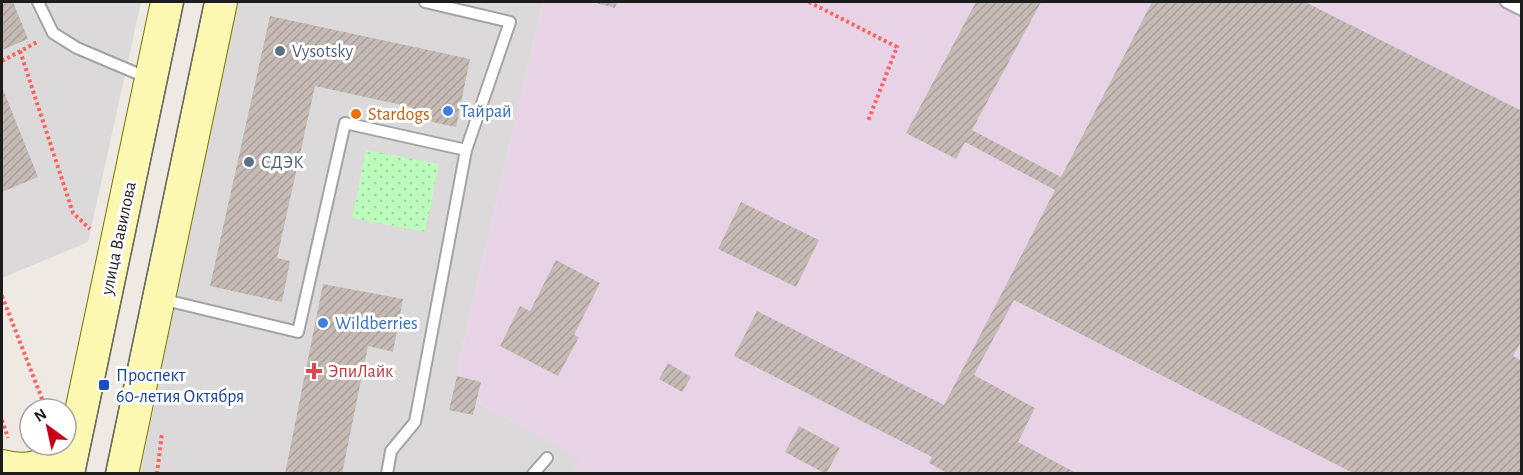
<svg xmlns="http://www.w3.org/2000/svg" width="1523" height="475" viewBox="0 0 1523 475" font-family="'Alegreya Sans',sans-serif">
	<defs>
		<pattern id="park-dots" width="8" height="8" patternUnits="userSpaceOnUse" patternTransform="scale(1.5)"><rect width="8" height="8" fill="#bdfbbc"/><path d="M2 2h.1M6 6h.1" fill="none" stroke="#a2d7a1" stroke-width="1.8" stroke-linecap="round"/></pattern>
		<pattern id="building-hatch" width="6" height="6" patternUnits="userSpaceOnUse" patternTransform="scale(1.5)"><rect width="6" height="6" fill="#c6bab5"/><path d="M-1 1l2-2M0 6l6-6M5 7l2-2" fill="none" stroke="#aa9f9b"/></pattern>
	</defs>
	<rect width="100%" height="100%" fill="#eee9e2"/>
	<path fill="#dbd9d9" d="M2 2H141L88 242 2 278Z
		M236 2H543L457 370 479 403 581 459 572 473 140 474Z"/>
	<path fill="#e8d3e6" d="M543 2H1521V473H572L580 459 479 403 457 370Z"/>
	<path fill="url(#park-dots)" d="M366 150 439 164 425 232 352 218Z"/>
	<path fill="url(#building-hatch)" d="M2 2H13L28 39 2 50Z
		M592 2H617L615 8Z
		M976 2H1041L972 130 1061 177 1152 2H1305L1522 111V340L1513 356 1522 361V474H1355L1014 300 974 375 1035 408 1018 442 1078 474H949L929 463 932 457 734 356 757 311 944 405 1055 190 965 142 956 159 906 133Z
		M270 16 470 59 456 127 409 117 411 107 315 86 277 258 290 261 282 302 210 286Z
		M2 87 38 177 2 192Z
		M741 202 819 240 796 287 718 249Z
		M556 260 600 283 574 335 579 337 558 376 500 346 520 306 530 311Z
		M323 284 403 299 393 352 368 346 342 474H285Z
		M668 363 691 377 682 392 659 379Z
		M457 376 481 382 473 415 449 410Z
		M799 426 840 448 826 474 785 452Z"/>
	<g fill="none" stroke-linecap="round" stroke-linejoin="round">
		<g stroke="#a3a3a3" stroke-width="14">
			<path id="service" d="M38 2 53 33 77 48 148 78
				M1506 2 1522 10
				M161 299 298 332 345 123 466 150 510 22 425 2
				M387 474 391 451 415 422 466 150
				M533 474 547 458"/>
		</g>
		<g stroke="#767601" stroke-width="34">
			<path id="secondary" d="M2 466C36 475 56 462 76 435
				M68 474 167 2
				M122 474 221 2"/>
		</g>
		<path stroke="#ff6262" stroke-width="4" stroke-dasharray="3 3" stroke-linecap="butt" d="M809 2 897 47 868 121
			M20 51 73 213 90 229
			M2 61 39 41
			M2 296 46 409
			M2 420 8 438
			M157 474 162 433"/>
		<use href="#service" stroke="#fff" stroke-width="10"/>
		<use href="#secondary" stroke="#fcf8b2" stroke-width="32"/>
		<path stroke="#6a6a6a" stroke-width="1.5" d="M85 474 184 2
			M105 474 204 2"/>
	</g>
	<g fill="#5c6f8a" stroke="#fff" stroke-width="2">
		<circle cx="280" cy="51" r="6"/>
		<circle cx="249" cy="162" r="6"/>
	</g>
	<g fill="#3f7fe0" stroke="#fff" stroke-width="2">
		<circle cx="448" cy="111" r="6"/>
		<circle cx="323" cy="323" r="6"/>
	</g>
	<circle fill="#e8710a" stroke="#fff" stroke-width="2" cx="356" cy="114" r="6"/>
	<path fill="#e0444e" stroke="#fff" stroke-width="2" d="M311 362h6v6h6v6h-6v6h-6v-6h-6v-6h6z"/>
	<rect fill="#1a4fb4" stroke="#fff" stroke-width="2" x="98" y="379" width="12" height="12" rx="3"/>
	<g text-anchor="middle" stroke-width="6" stroke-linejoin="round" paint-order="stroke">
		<g font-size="18" fill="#4e5e75" stroke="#fff" text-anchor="start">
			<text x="292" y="57">Vysotsky</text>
			<text x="261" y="168">СДЭК</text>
		</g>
		<g font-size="18" fill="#366cbe" stroke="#fff" text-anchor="start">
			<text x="460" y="117">Тайрай</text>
			<text x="335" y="329">Wildberries</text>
		</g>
		<g font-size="18" fill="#c56008" stroke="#fff" text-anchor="start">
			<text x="368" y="120">Stardogs</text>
		</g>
		<g font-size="18" fill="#1c1c1c" stroke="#fff">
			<text transform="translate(118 238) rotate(-78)" y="6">улица Вавилова</text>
		</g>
		<g font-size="18" fill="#be3a42" stroke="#fff" text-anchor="start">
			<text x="328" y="377">ЭпиЛайк</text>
		</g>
		<g font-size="18" fill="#164399" stroke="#fff" text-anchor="start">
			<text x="116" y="381">Проспект<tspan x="116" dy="21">60-летия Октября</tspan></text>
		</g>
	</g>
	<rect width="1523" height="475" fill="none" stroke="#1c1c1c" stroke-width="6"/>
	<g transform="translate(48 427) rotate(327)"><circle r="28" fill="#ffffff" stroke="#a4a4a4" stroke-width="1.5"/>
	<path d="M0-4.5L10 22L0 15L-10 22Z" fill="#c90015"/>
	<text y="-9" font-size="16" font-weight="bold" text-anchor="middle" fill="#1c1c1c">N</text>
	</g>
</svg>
